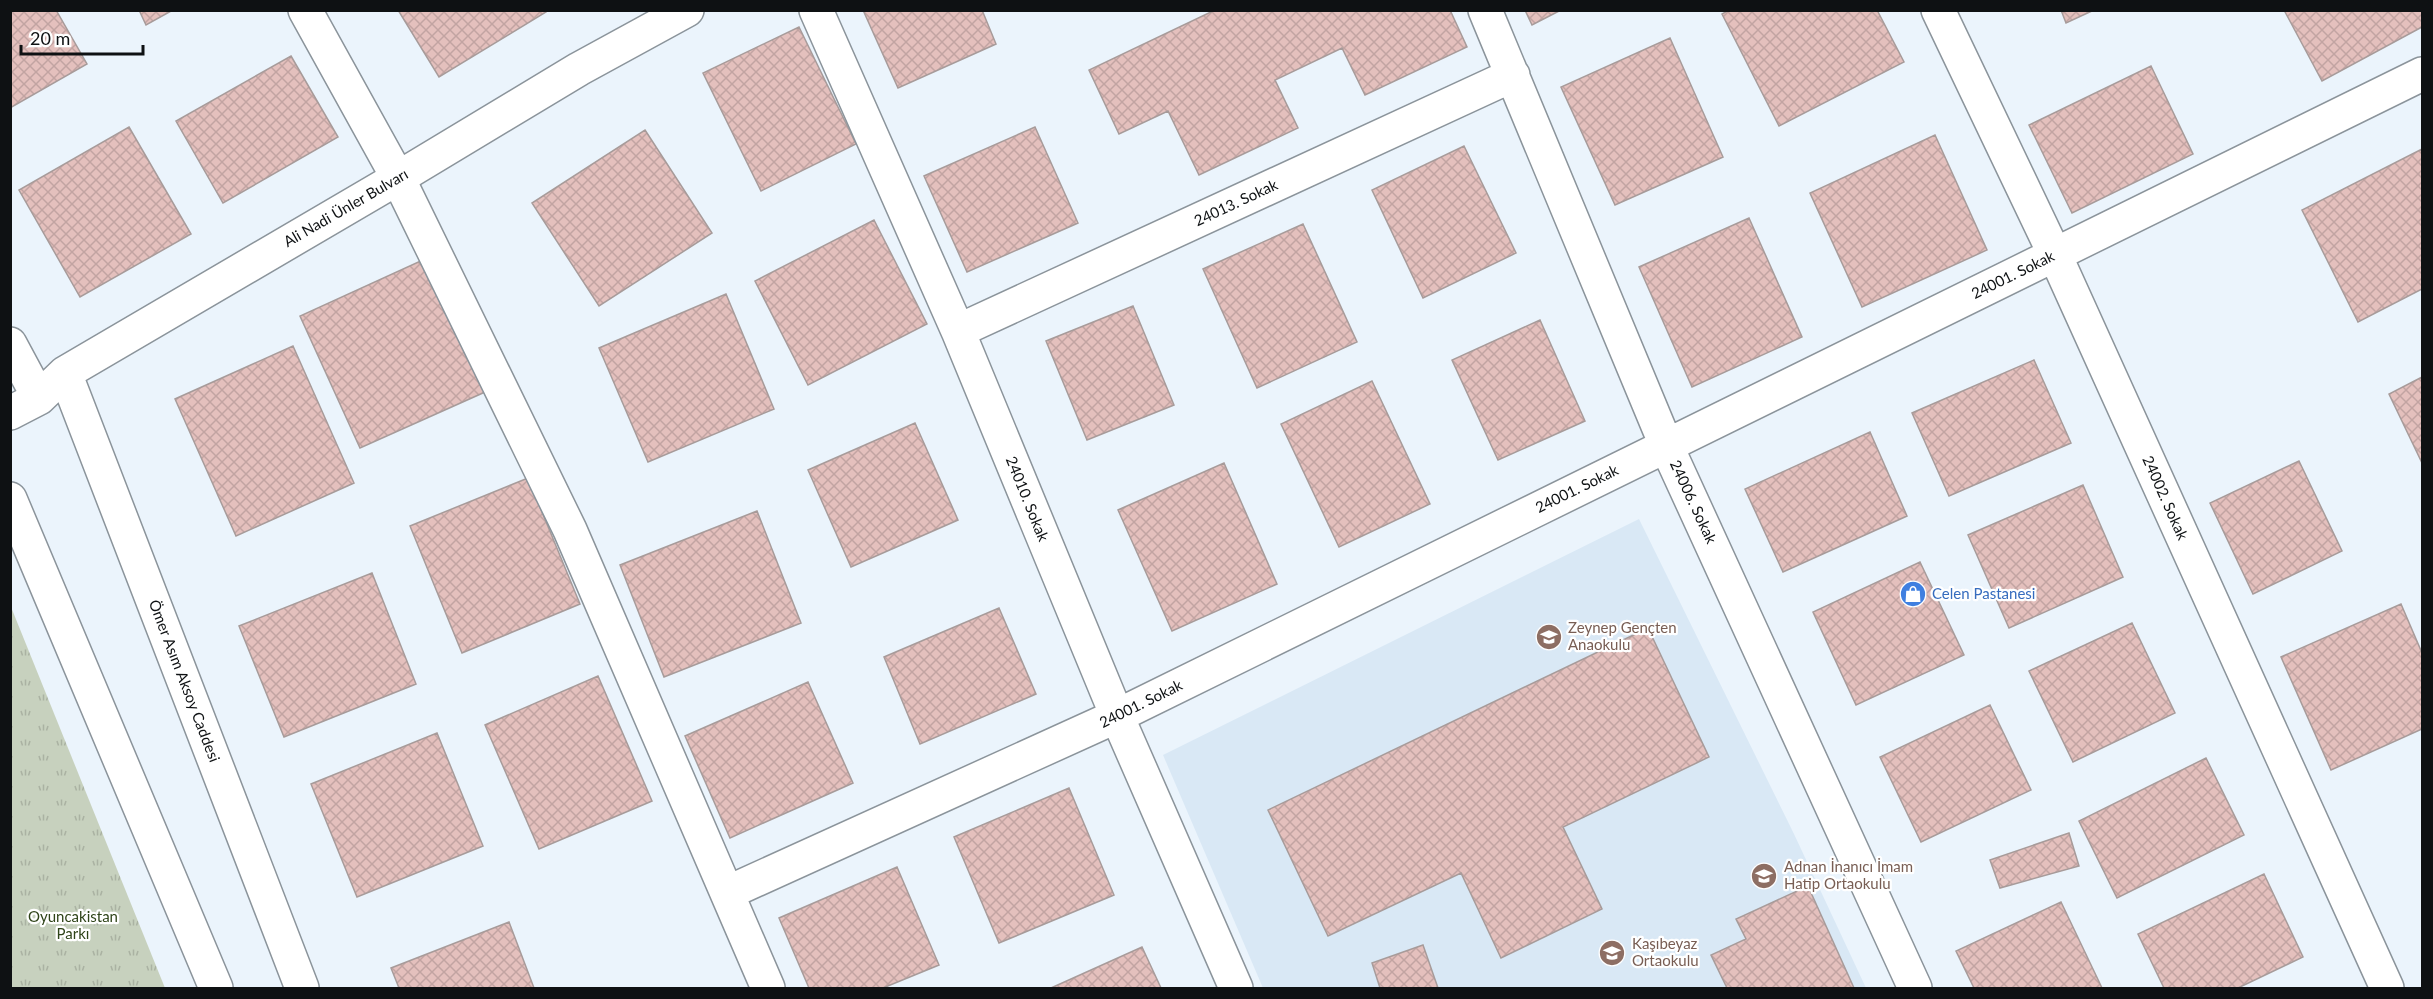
<svg xmlns="http://www.w3.org/2000/svg" width="2433" height="999" viewBox="0 0 2433 999" font-family="Lato,sans-serif">
	<defs>
		<pattern id="park-tufts" width="24" height="20" patternUnits="userSpaceOnUse" patternTransform="scale(1.5)"><rect width="24" height="20" fill="#c7d1be"/><path d="M3 7l-1-3M5 7V3M7 7l1-3M15 17l-1-3M17 17v-4M19 17l1-3" fill="none" stroke="#aab2a2"/></pattern>
		<pattern id="building-cross-hatch" width="8" height="8" patternUnits="userSpaceOnUse" patternTransform="scale(1.5)"><rect width="8" height="8" fill="#e4c0bd"/><path d="M0 0l8 8M0 8l8-8" fill="none" stroke="#c2a4a2"/></pattern>
	</defs>
	<rect width="100%" height="100%" fill="#ebf4fc"/>
	<path fill="#d9e8f5" d="M1639 519 1794 834 1866 988H1263L1163 755Z"/>
	<path fill="url(#park-tufts)" d="M10 607H11L165 988H11Z"/>
	<path fill="url(#building-cross-hatch)" stroke="#a79b9a" stroke-width="1.5" d="M10 10H56L87 64 10 108Z
		M139 10H173L146 25Z
		M398 10H545L546 12 439 77Z
		M863 10H982L996 44 898 88Z
		M1215 10H1450L1467 47 1365 95 1342 48 1275 80 1298 128 1199 175 1168 111 1119 134 1089 70Z
		M1525 10H1561L1532 25Z
		M1729 10H1877L1904 62 1779 126 1722 14Z
		M2061 10H2094L2066 23Z
		M2284 10H2422V27L2322 81Z
		M799 27 856 144 761 191 703 73Z
		M1670 38 1723 157 1615 205 1561 87Z
		M291 56 338 137 223 203 176 121Z
		M2151 66 2193 154 2072 213 2029 125Z
		M129 127 191 234 80 297 19 190Z
		M1035 127 1078 223 967 272 924 176Z
		M645 130 712 233 599 306 532 203Z
		M1935 135 1987 250 1862 307 1810 193Z
		M1464 146 1516 253 1423 298 1372 190Z
		M2422 149V289L2358 322 2302 210Z
		M1749 218 1802 337 1692 387 1639 267Z
		M874 220 927 324 808 385 755 281Z
		M1303 224 1357 342 1257 388 1203 269Z
		M425 259 485 392 360 448 300 316Z
		M726 294 774 409 648 462 599 348Z
		M1133 306 1174 405 1087 440 1046 341Z
		M1540 320 1585 421 1498 460 1452 360Z
		M293 346 354 483 236 536 175 399Z
		M2034 360 2071 443 1949 496 1912 413Z
		M2422 377V463L2389 394Z
		M1372 381 1430 504 1339 547 1281 424Z
		M915 423 958 520 851 567 808 470Z
		M1870 432 1907 516 1783 572 1745 489Z
		M2299 461 2342 551 2253 594 2210 503Z
		M1224 463 1277 584 1172 631 1118 510Z
		M528 478 580 604 462 653 410 526Z
		M2083 485 2123 577 2009 628 1968 535Z
		M757 511 801 623 664 677 620 565Z
		M1920 562 1964 655 1856 705 1813 612Z
		M372 573 416 684 284 737 239 626Z
		M2401 604 2422 653V729L2331 770 2281 657Z
		M999 608 1036 694 920 744 884 657Z
		M2132 623 2175 713 2073 762 2029 671Z
		M1648 628 1709 757 1563 827 1602 909 1501 958 1461 873 1328 936 1268 810Z
		M598 676 652 801 539 849 485 725Z
		M808 682 853 783 730 838 685 736Z
		M1990 705 2031 790 1921 842 1880 757Z
		M437 733 483 846 357 897 311 784Z
		M2206 758 2244 835 2117 898 2079 821Z
		M1069 788 1114 895 999 943 954 837Z
		M2069 833 2079 866 2000 888 1990 860Z
		M897 867 939 965 883 988H809L779 918Z
		M2264 874 2303 957 2238 988H2164L2138 934Z
		M1808 886 1854 988H1727L1711 955 1746 939 1736 919Z
		M2061 902 2102 988H1974L1956 951Z
		M509 922 534 988H399L391 968Z
		M1423 945 1438 988H1380L1372 963Z
		M1142 947 1161 988H1051Z"/>
	<g fill="none" stroke-linecap="round" stroke-linejoin="round">
		<g stroke="#8b949b" stroke-width="36">
			<path id="minor" d="M305 10 398 178 570 530 768 988
				M816 10 958 331 1117 716 1236 988
				M1485 10 1666 445 1915 988
				M1938 10 2055 255 2387 988
				M958 331 1513 75
				M727 893 1117 716 2422 74"/>
		</g>
		<g stroke="#8b949b" stroke-width="36">
			<path id="tertiary" d="M10 344 39 398
				M65 373 302 988
				M10 413 39 398 65 373 398 178 579 69 687 10
				M10 499 216 988"/>
		</g>
		<use href="#minor" stroke="#fff" stroke-width="33"/>
		<use href="#tertiary" stroke="#fff" stroke-width="33"/>
	</g>
	<defs>
		<g id="shop-disc" transform="scale(1.35)"><circle r="9.5" fill="#3f7fe0" stroke="#fff"/><path d="M-5-2.5h2.3a2.7 3.5 0 0 1 5.4 0H5L5.5 6h-11ZM-1.5-2.5h3a1.5 2.3 0 0 0-3 0Z" fill="#fff"/></g>
		<g id="school-disc" transform="scale(1.35)"><circle r="9.5" fill="#8d6e63" stroke="#fff"/><path d="M0-5L7-2L0 1L-7-2ZM-4 1L0 2.5L4 1V4Q0 6-4 4Z" fill="#fff"/></g>
	</defs>
	<g fill-rule="evenodd">
		<use href="#shop-disc" x="1913" y="594"/>
		<use href="#school-disc" x="1549" y="637"/>
		<use href="#school-disc" x="1764" y="876"/>
		<use href="#school-disc" x="1612" y="953"/>
	</g>
	<g text-anchor="middle" stroke-width="4.5" stroke-linejoin="round" paint-order="stroke">
		<g font-size="15" fill="#0e1113" stroke="#fff">
			<text transform="translate(1236 203) rotate(-25)" y="5">24013. Sokak</text>
			<text transform="translate(346 208) rotate(-30)" y="5">Ali Nadi Ünler Bulvarı</text>
			<text transform="translate(2013 275) rotate(-26)" y="5">24001. Sokak</text>
			<text transform="translate(1577 489) rotate(-26)" y="5">24001. Sokak</text>
			<text transform="translate(2165 498) rotate(66)" y="5">24002. Sokak</text>
			<text transform="translate(1027 499) rotate(68)" y="5">24010. Sokak</text>
			<text transform="translate(1693 502) rotate(65)" y="5">24006. Sokak</text>
			<text transform="translate(184 681) rotate(69)" y="5">Ömer Asım Aksoy Caddesi</text>
			<text transform="translate(1141 704) rotate(-26)" y="5">24001. Sokak</text>
		</g>
		<g font-size="15" fill="#366cbe" stroke="#fff" text-anchor="start">
			<text x="1932" y="599">Celen Pastanesi</text>
		</g>
		<g font-size="15" fill="#785e54" stroke="#fff" text-anchor="start">
			<text x="1568" y="633">Zeynep Gençten<tspan x="1568" dy="17">Anaokulu</tspan></text>
			<text x="1784" y="872">Adnan İnanıcı İmam<tspan x="1784" dy="17">Hatip Ortaokulu</tspan></text>
			<text x="1632" y="949">Kaşıbeyaz<tspan x="1632" dy="17">Ortaokulu</tspan></text>
		</g>
		<g font-size="15" fill="#2f4419" stroke="#fff">
			<text x="73" y="922">Oyuncakistan<tspan x="73" dy="17">Parkı</tspan></text>
		</g>
	</g>
	<rect width="2433" height="999" fill="none" stroke="#0e1113" stroke-width="24"/>
	<path d="M21 45v9h122v-9" fill="none" stroke="#0e1113" stroke-width="3"/>
	<text x="30" y="45" font-size="18" fill="#0e1113" stroke="#ffffff" stroke-width="4.5" paint-order="stroke">20 m</text>
</svg>
